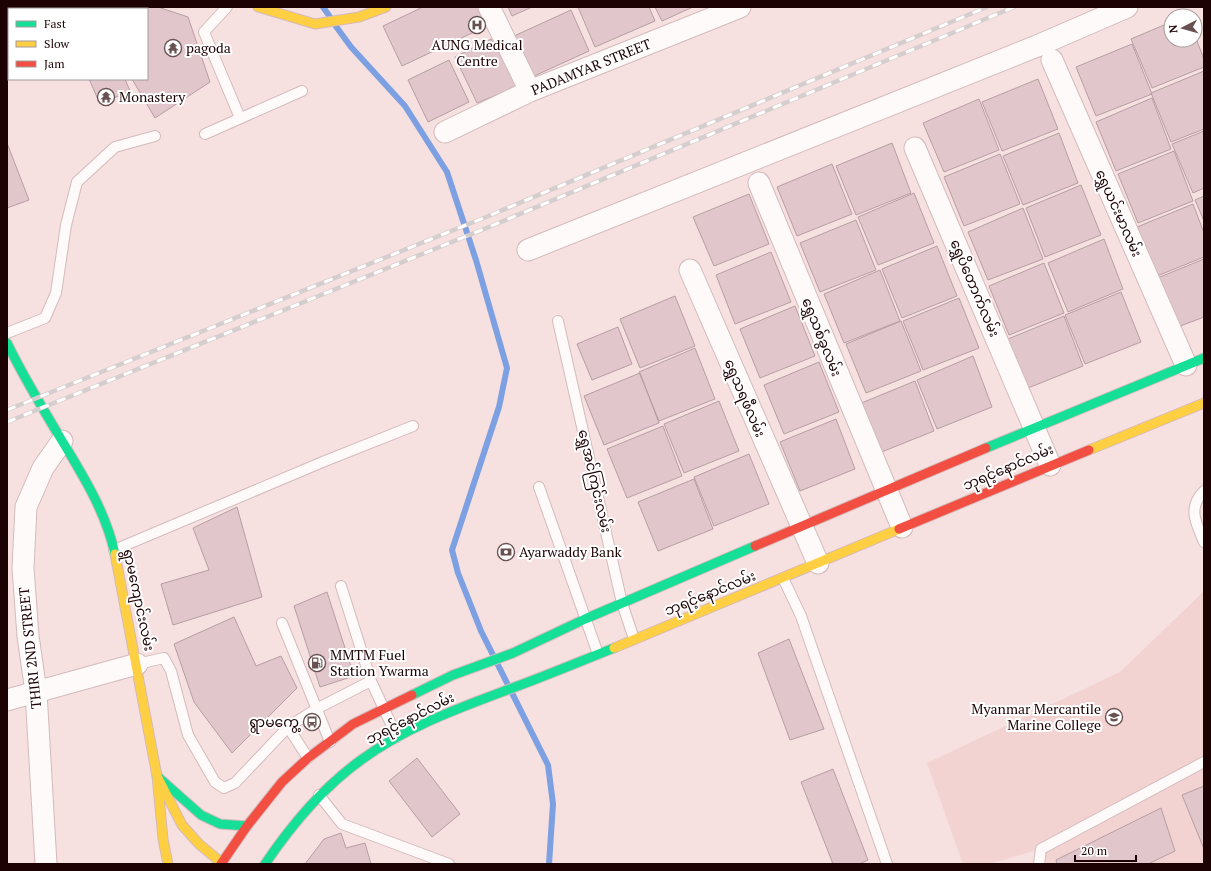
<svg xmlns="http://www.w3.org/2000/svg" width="1211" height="871" viewBox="0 0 1211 871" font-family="'PT Serif','Noto Sans Myanmar',serif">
	<rect width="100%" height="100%" fill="#f6e1e0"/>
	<path fill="#f3d3d2" d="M1204 591V864H1045L1040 849 990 864H963L927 763 1120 672Z"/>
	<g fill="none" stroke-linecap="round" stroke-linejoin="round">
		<path stroke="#7ca0e1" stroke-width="6" d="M323 7 330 17
			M335 25 351 47 405 106 447 172 476 260 507 368 499 407 452 550 458 573 481 631 548 765 553 804 549 864"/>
	</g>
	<path fill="#e1c7cc" stroke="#b79ea3" d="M104 7H158L188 17 210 82 155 118 132 79H147V9H100Z
		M423 7H479L487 26 402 66 383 26Z
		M508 7H532L512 16Z
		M578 7H649L655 21 595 47Z
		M655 7H693L662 21Z
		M571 10 589 51 532 77 514 36Z
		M1171 22V40H1195V36L1204 59V67L1152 88 1131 39Z
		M491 39 518 86 477 103 455 57Z
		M1132 44 1152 94 1096 116 1076 67Z
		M449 60 469 102 428 122 408 80Z
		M1204 71V129L1171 142 1151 93Z
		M89 79H125L130 91 100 104Z
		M1038 79 1058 129 1002 151 982 102Z
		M1152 98 1171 149 1116 171 1096 122Z
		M979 99 999 150 944 172 923 123Z
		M1204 131V188L1193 193 1172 144Z
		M1059 133 1078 183 1023 205 1003 156Z
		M7 143 29 200 7 208Z
		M892 143 911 193 856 215 836 166Z
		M1174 151 1193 201 1138 223 1118 174Z
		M1000 154 1020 204 964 226 944 177Z
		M832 164 852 214 797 236 777 187Z
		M1081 185 1101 235 1045 257 1026 208Z
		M914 193 934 243 878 265 858 217Z
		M749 194 769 244 714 266 693 217Z
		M1204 196V221L1195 200Z
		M1193 204 1204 233V257L1157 276 1137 227Z
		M1023 208 1043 259 988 280 968 232Z
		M856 220 876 270 820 292 800 243Z
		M1104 239 1123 289 1068 312 1048 263Z
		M937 246 957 296 902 318 882 269Z
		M771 252 791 302 735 324 716 275Z
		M1204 259V317L1175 328 1155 279Z
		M1044 263 1064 313 1009 335 989 286Z
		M880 270 900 321 844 343 824 294Z
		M1121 292 1141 342 1085 364 1065 315Z
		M675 296 695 346 640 368 620 319Z
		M959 298 979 348 923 370 903 321Z
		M795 306 815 356 760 378 740 329Z
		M1064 316 1083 366 1028 388 1008 339Z
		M901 321 921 371 866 393 846 344Z
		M618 327 632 364 592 380 577 344Z
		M695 348 715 399 659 421 639 372Z
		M973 356 992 407 937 429 917 380Z
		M819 362 839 412 784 434 764 385Z
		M640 373 659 423 604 445 584 396Z
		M915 381 934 431 879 453 859 404Z
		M719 401 739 451 684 473 664 424Z
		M836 419 855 469 800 491 780 442Z
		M663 426 682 476 627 498 607 449Z
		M749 454 769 504 714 526 694 477Z
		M694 479 713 529 658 551 638 502Z
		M237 507 262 597 173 625 161 584 209 570 193 528Z
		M327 592 354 676 320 687 294 606Z
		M234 617 256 666 281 656 297 688 232 753 194 702 174 644Z
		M789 639 824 729 790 740 758 653Z
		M417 758 460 814 432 837 389 781Z
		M833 769 868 860 859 864H833L801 782Z
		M1204 786V849L1182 795Z
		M1161 808 1175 851 1148 864H1057L1056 860Z
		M341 833 346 848 365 843 371 864H305L324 839Z"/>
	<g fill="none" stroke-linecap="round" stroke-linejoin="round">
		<g stroke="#d4babb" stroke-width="12">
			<path id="lane" d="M227 7 204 32 240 118
				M205 134 302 91
				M558 321 622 603 634 639
				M7 333 45 318 56 293 66 225 77 182 115 147 155 136
				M539 487 598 654
				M1204 491C1187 508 1196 523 1204 542
				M114 550 325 461 413 426
				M783 578 801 616 887 864
				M341 586 371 681 397 737
				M282 623 330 742
				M137 664 164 658 171 671 188 735 215 782 224 788 235 783 288 727 318 708 371 681
				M288 727 308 758
				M319 795 342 824 449 864
				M1039 864 1041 849 1204 762"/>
		</g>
		<g stroke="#d4babb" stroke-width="23">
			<path id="street" d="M489 7 530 91
				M1052 60 1186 365
				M445 132 530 91 740 7
				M915 148 1050 465
				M759 183 902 527
				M528 250 1037 46 1127 7
				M690 270 818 563
				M7 700 137 664
				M46 864 36 692 28 636 23 568 26 507 43 468 62 441"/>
		</g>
		<g stroke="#d4babb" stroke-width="11">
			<path id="fast" d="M7 343C24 378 44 411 64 444 85 479 106 513 115 554
				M986 448 1204 358
				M412 695 453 675 513 653 585 619 755 546
				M157 776 201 815 220 824 247 826
				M265 864C292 824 322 788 361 760 407 726 462 707 515 687 548 675 581 661 614 648"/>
		</g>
		<g stroke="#d4babb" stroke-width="11">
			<path id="slow" d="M258 7 315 24 359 17 386 7
				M1089 450 1204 403
				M115 554 157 776 182 825 199 844 223 864
				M614 648 899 529
				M157 776 163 839 168 864"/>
		</g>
		<g stroke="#d4babb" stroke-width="11">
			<path id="jam" d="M899 529 1089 450
				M755 546 986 448
				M221 864 247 826 282 782 308 758 353 724 412 695"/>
		</g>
		<use href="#lane" stroke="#fefafa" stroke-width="10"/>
		<use href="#street" stroke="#fefafa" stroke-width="21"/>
		<use href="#fast" stroke="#16e098" stroke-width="9"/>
		<use href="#slow" stroke="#ffcf43" stroke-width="9"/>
		<use href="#jam" stroke="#f24e42" stroke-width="9"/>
		<g stroke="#d6cece" stroke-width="4.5">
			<path id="rail" d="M7 410 486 217 987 7
				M7 422 489 227 1014 7"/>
		</g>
		<use href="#rail" stroke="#fff" stroke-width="3" stroke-dasharray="9" stroke-linecap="butt"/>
	</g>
	<defs>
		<g id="hospital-ring" transform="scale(0.9)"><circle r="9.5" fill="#fff" stroke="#695051" stroke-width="1.5"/><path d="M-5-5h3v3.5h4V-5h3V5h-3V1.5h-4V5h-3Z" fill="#695051"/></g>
		<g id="temple-ring" transform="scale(0.9)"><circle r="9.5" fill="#fff" stroke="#695051" stroke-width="1.5"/><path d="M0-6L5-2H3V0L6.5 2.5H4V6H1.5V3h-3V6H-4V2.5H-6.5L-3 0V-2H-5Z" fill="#695051"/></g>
		<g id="bank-ring" transform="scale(0.9)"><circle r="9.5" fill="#fff" stroke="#695051" stroke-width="1.5"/><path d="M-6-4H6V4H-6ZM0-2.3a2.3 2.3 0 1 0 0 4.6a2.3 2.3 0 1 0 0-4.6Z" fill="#695051"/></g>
		<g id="fuel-ring" transform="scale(0.9)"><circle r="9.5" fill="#fff" stroke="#695051" stroke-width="1.5"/><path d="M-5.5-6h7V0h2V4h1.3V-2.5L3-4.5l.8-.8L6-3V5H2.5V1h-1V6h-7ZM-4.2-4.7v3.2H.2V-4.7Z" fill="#695051"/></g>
		<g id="university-ring" transform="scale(0.9)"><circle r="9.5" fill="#fff" stroke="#695051" stroke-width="1.5"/><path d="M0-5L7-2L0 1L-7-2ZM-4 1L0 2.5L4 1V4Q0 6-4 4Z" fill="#695051"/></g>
		<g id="bus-ring" transform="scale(0.9)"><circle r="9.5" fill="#fff" stroke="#695051" stroke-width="1.5"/><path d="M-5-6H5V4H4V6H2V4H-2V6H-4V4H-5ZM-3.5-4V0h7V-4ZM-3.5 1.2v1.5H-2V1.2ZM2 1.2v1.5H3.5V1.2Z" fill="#695051"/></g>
	</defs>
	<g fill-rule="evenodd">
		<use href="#hospital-ring" x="477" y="25"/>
		<use href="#temple-ring" x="173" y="48"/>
		<use href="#temple-ring" x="106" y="97"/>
		<use href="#bank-ring" x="506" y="552"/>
		<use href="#fuel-ring" x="317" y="663"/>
		<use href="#university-ring" x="1114" y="717"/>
		<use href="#bus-ring" x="312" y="722"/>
	</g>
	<g text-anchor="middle" stroke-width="4" stroke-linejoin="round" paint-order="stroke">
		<g font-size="14" fill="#1d0204" stroke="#fff" text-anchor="start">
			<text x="477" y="50" text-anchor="middle">AUNG Medical<tspan x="477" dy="16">Centre</tspan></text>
			<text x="186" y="53">pagoda</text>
			<text x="119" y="102">Monastery</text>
			<text x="519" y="557">Ayarwaddy Bank</text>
			<text x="330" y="660">MMTM Fuel<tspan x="330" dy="16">Station Ywarma</tspan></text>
			<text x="1101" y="714" text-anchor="end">Myanmar Mercantile<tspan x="1101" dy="16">Marine College</tspan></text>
			<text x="299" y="727" text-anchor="end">ရွာမကွေ့</text>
		</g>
		<g font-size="14" fill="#1d0204" stroke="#fff">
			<text transform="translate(591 67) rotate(-22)" y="5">PADAMYAR STREET</text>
			<text transform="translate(1119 213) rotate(66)" y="5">ရွှေယင်းမာလမ်း</text>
			<text transform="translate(975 288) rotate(67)" y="5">ရွှေပိတောက်လမ်း</text>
			<text transform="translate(822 337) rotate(68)" y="5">ရွှေသစ်ခွလမ်း</text>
			<text transform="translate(745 398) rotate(67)" y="5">ရွှေသရဖီလမ်း</text>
			<text transform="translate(1008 467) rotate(-23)" y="5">ဘုရင့်နောင်လမ်း</text>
			<text transform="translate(595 481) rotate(77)" y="5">ရွှေအင်ကြင်းလမ်း</text>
			<text transform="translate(710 593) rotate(-22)" y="5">ဘုရင့်နောင်လမ်း</text>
			<text transform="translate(139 600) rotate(78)" y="5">ရွာမကျောင်းလမ်း</text>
			<text transform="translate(30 648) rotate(-96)" y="5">THIRI 2ND STREET</text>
			<text transform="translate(410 718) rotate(-27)" y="5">ဘုရင့်နောင်လမ်း</text>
		</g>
	</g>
	<rect width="1211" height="871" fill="none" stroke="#1d0204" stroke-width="16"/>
	<rect x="8" y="8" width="140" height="72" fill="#ffffff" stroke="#a59a9b"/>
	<rect x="16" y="21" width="20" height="6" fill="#16e098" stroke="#a59a9b"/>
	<text x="44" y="28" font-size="12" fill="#1d0204">Fast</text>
	<rect x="16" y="41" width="20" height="6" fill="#ffcf43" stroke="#a59a9b"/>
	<text x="44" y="48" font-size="12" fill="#1d0204">Slow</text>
	<rect x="16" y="61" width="20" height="6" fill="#f24e42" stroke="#a59a9b"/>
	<text x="44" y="68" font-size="12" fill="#1d0204">Jam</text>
	<g transform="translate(1183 28) rotate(264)"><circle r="19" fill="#ffffff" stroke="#a59a9b"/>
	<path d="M0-3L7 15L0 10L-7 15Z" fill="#695051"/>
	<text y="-6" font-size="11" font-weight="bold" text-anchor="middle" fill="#1d0204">N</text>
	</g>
	<path d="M1075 855v6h61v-6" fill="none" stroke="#1d0204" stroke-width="2"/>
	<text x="1081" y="855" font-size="12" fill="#1d0204" stroke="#ffffff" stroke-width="3" paint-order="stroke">20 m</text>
</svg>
